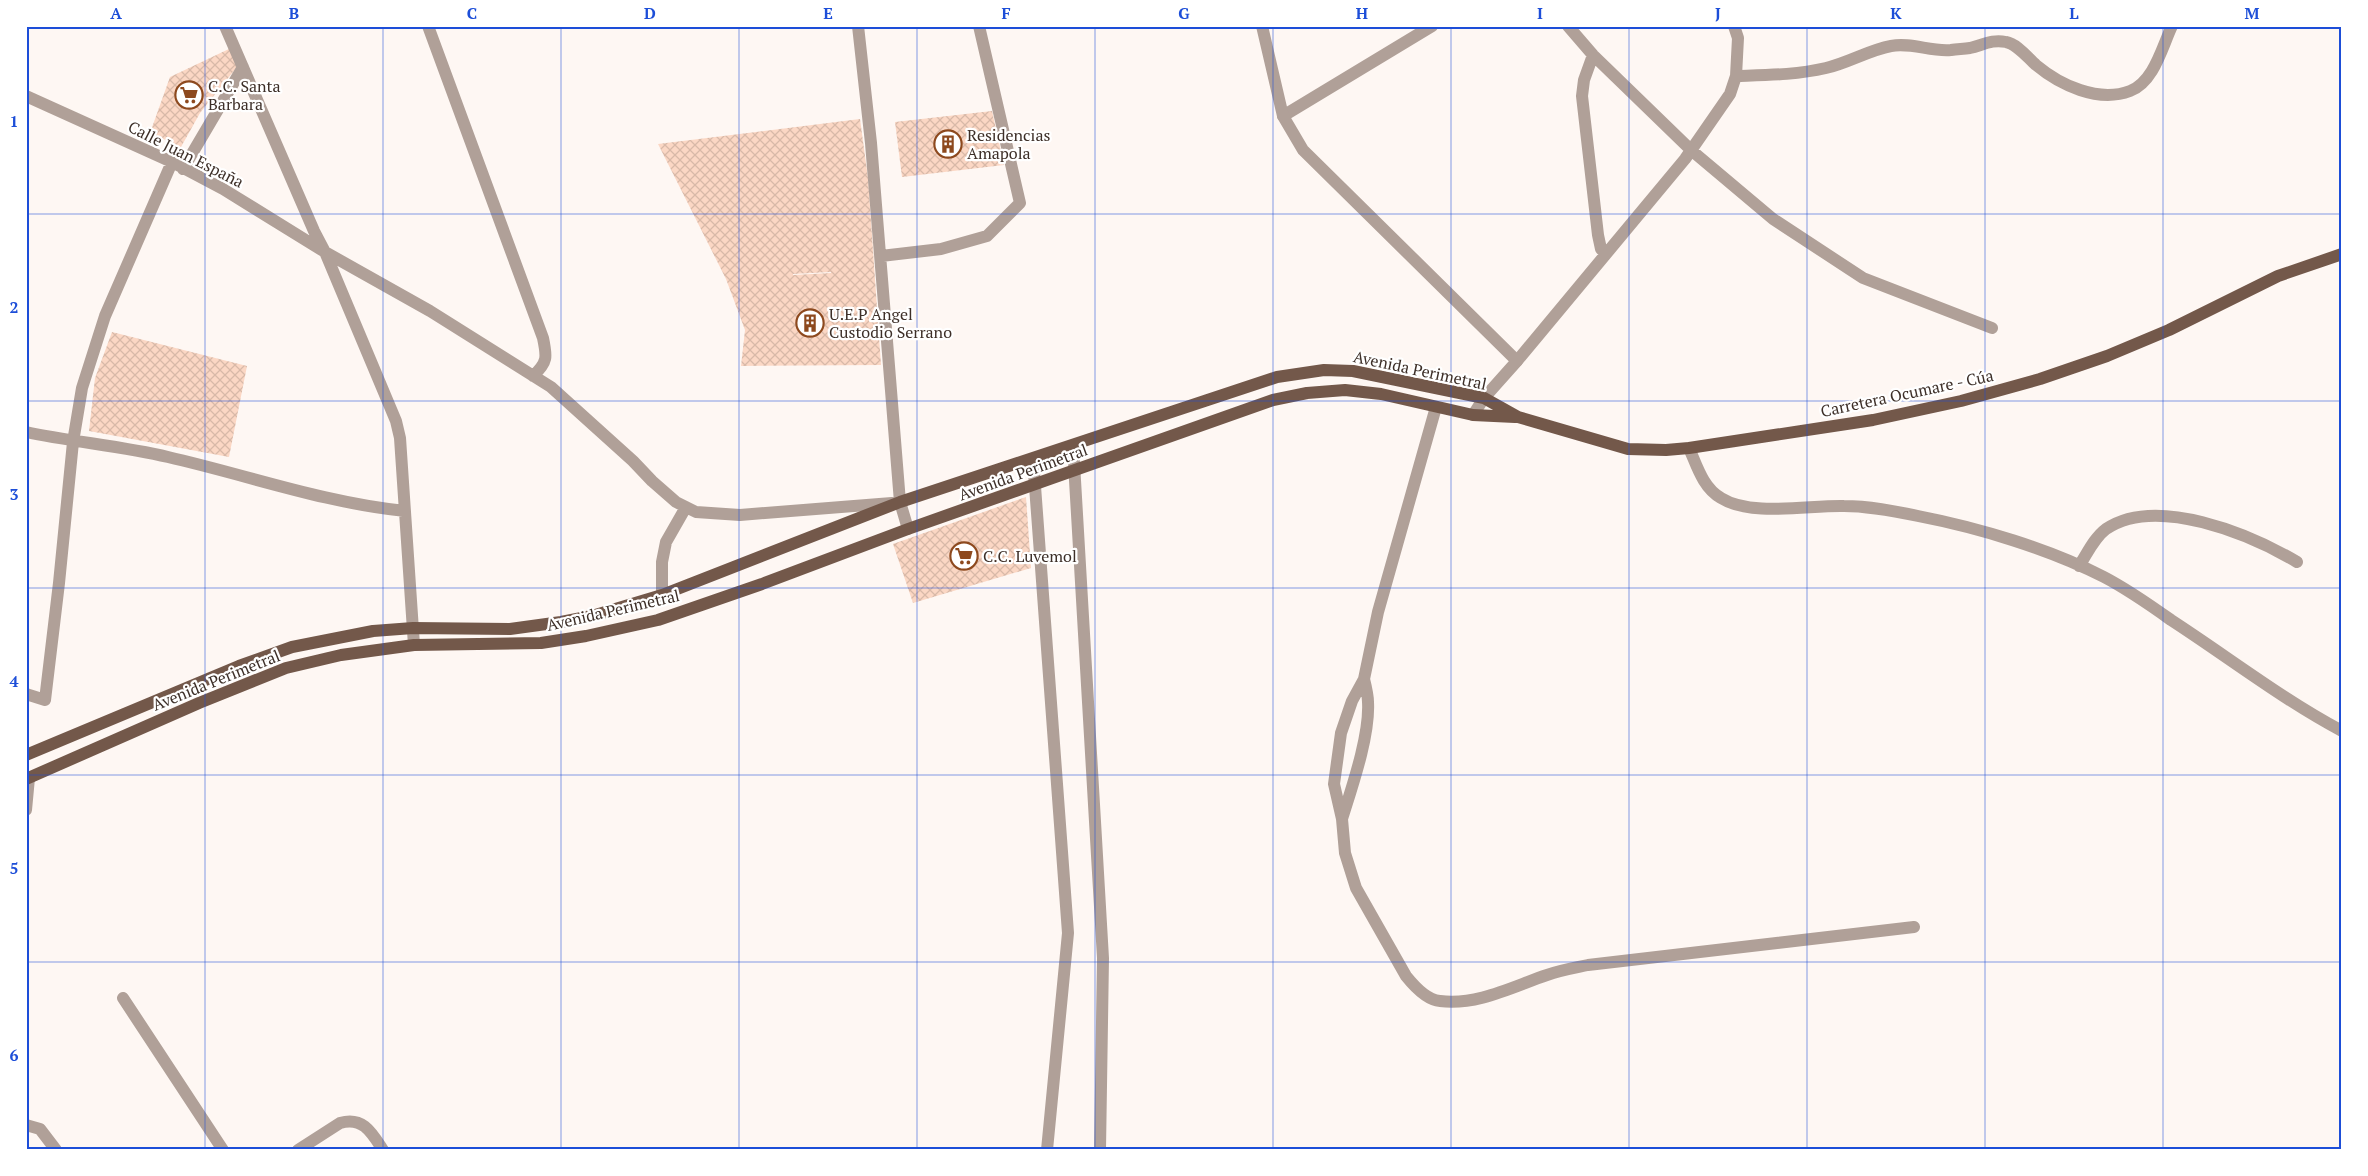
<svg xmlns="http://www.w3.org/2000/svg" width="2368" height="1176" viewBox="0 0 2368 1176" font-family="'PT Serif',serif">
	<defs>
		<pattern id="building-cross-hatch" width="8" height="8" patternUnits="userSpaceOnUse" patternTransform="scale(1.25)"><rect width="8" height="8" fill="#fbd7c4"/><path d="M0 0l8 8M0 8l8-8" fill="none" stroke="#d8b9a8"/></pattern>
	</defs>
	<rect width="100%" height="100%" fill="#fef7f3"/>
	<path fill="url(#building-cross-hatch)" fill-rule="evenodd" d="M231 48 237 67 200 113 181 147 150 133 170 77Z
		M992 111 1004 165 902 177 895 122Z
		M860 119 868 178 881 365 741 366 745 330 726 279 658 144ZM831 272V273L793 275V274Z
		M112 332 247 366 229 457 89 431 95 378Z
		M1026 497 1031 568 913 603 893 544Z"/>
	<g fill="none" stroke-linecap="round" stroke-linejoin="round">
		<path stroke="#b0a098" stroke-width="12" d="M225 26 314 231 325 252 430 311 551 387 633 461 652 481 676 502 696 512 740 515 892 503
			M428 26 543 338C547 357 548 362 533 376
			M858 26 871 143 900 502 908 529
			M1568 26 1593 55 1691 150 1773 219 1863 278 1992 328
			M1593 55 1584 80 1582 96 1598 235 1601 249 1606 254
			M1736 76C1767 75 1796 75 1826 68 1848 63 1869 50 1891 46 1911 42 1931 52 1951 50 1957 49 1963 49 1970 48 1983 45 1992 39 2006 42 2017 44 2027 57 2036 65 2060 85 2098 103 2130 91 2154 82 2162 47 2172 26
			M26 96 172 162 223 189 325 252 396 421 400 438 414 645
			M1283 116 1432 26
			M183 169 243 67
			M881 256 941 249 987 236 1020 203 979 26
			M1517 361 1685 159 1730 94 1736 76 1738 38 1734 26
			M1436 407 1378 612 1364 679 1352 701 1341 733 1334 784 1342 819 1345 853 1356 888 1406 976C1414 986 1427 1000 1440 1001 1477 1006 1514 986 1547 975 1561 970 1574 968 1588 965L1914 927
			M26 432C73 442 122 446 168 457 247 475 325 503 405 511
			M1073 446 1103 958 1100 1150
			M1689 448C1697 466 1703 488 1721 498 1751 517 1809 505 1844 506 1869 506 1894 511 1918 516 1980 528 2049 549 2104 577 2127 589 2150 605 2171 620 2228 657 2282 699 2342 731
			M1033 459 1068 933 1047 1150
			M2079 566C2087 554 2094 538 2106 529 2156 495 2250 534 2297 562
			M662 595V562L666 542 686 507
			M26 694 45 700 59 583 73 442 82 388 105 316 172 162
			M26 810 29 778
			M1342 819C1352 787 1370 735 1368 702 1368 695 1366 687 1364 679
			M123 998 223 1150
			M26 1125 40 1129 56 1150
			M298 1150 340 1123C363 1116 372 1133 383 1150"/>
		<path stroke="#b0a098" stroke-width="12" d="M1262 26 1283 116 1303 150 1517 361 1484 398 1473 415"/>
		<path stroke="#73584a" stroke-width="12" d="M26 755 239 666 292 647 373 631 413 628 510 629 561 622 592 616 662 595 900 502 1277 377 1324 370 1353 371 1484 398 1518 417 1628 449 1666 450 1689 448 1873 420 1961 401 2040 379 2107 356 2169 330 2278 276 2342 254
			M26 779 199 703 286 668 341 655 414 645 541 643 586 636 658 620 762 584 908 529 1273 400 1307 393 1345 390 1381 394 1473 415 1515 417"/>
	</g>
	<path fill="none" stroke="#1d4ed8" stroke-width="1" stroke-opacity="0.55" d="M205 26V1150M383 26V1150M561 26V1150M739 26V1150M917 26V1150M1095 26V1150M1273 26V1150M1451 26V1150M1629 26V1150M1807 26V1150M1985 26V1150M2163 26V1150M26 214H2342M26 401H2342M26 588H2342M26 775H2342M26 962H2342"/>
	<defs>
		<g id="supermarket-ring" transform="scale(1.4375)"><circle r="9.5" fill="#fff" stroke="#8d491e" stroke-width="1.5"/><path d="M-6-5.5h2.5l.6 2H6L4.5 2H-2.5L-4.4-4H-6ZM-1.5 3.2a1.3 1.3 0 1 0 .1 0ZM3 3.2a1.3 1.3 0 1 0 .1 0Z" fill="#8d491e"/></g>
		<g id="building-ring" transform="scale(1.4375)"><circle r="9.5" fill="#fff" stroke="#8d491e" stroke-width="1.5"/><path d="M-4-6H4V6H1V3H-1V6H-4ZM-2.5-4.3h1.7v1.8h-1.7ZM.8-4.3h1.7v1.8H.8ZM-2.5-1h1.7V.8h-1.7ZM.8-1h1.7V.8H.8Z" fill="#8d491e"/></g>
	</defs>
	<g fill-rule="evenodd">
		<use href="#supermarket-ring" x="189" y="95"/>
		<use href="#building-ring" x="948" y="144"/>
		<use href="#building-ring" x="810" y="323"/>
		<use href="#supermarket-ring" x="964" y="556"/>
	</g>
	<g text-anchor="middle" stroke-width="4.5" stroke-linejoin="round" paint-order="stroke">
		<g font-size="16" fill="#3d2f28" stroke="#fff" text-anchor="start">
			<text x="208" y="92">C.C. Santa<tspan x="208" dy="18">Barbara</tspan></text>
			<text x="967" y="141">Residencias<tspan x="967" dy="18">Amapola</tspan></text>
			<text x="829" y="320">U.E.P Angel<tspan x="829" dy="18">Custodio Serrano</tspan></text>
			<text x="983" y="562">C.C. Luvemol</text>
		</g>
		<g font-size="16" fill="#3d2f28" stroke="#fff">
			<text transform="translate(186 154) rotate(27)" y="6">Calle Juan España</text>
			<text transform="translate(1420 370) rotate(12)" y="6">Avenida Perimetral</text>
			<text transform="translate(1907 393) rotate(-12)" y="6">Carretera Ocumare - Cúa</text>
			<text transform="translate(1023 472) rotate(-20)" y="6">Avenida Perimetral</text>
			<text transform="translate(613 610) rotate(-13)" y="6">Avenida Perimetral</text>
			<text transform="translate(216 680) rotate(-22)" y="6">Avenida Perimetral</text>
		</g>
	</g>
	<rect width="2368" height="1176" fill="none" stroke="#ffffff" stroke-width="55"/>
	<rect x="28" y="28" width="2312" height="1120" fill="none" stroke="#1d4ed8" stroke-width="2"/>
	<g font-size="16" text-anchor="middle" font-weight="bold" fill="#1d4ed8">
		<text x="116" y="19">A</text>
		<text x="294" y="19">B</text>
		<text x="472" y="19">C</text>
		<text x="650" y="19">D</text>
		<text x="828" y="19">E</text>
		<text x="1006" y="19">F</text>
		<text x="1184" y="19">G</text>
		<text x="1362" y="19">H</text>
		<text x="1540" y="19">I</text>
		<text x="1718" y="19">J</text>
		<text x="1896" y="19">K</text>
		<text x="2074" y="19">L</text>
		<text x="2252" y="19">M</text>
		<text x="14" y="127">1</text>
		<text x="14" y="313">2</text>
		<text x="14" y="500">3</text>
		<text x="14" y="687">4</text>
		<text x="14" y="874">5</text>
		<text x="14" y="1061">6</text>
	</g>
</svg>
